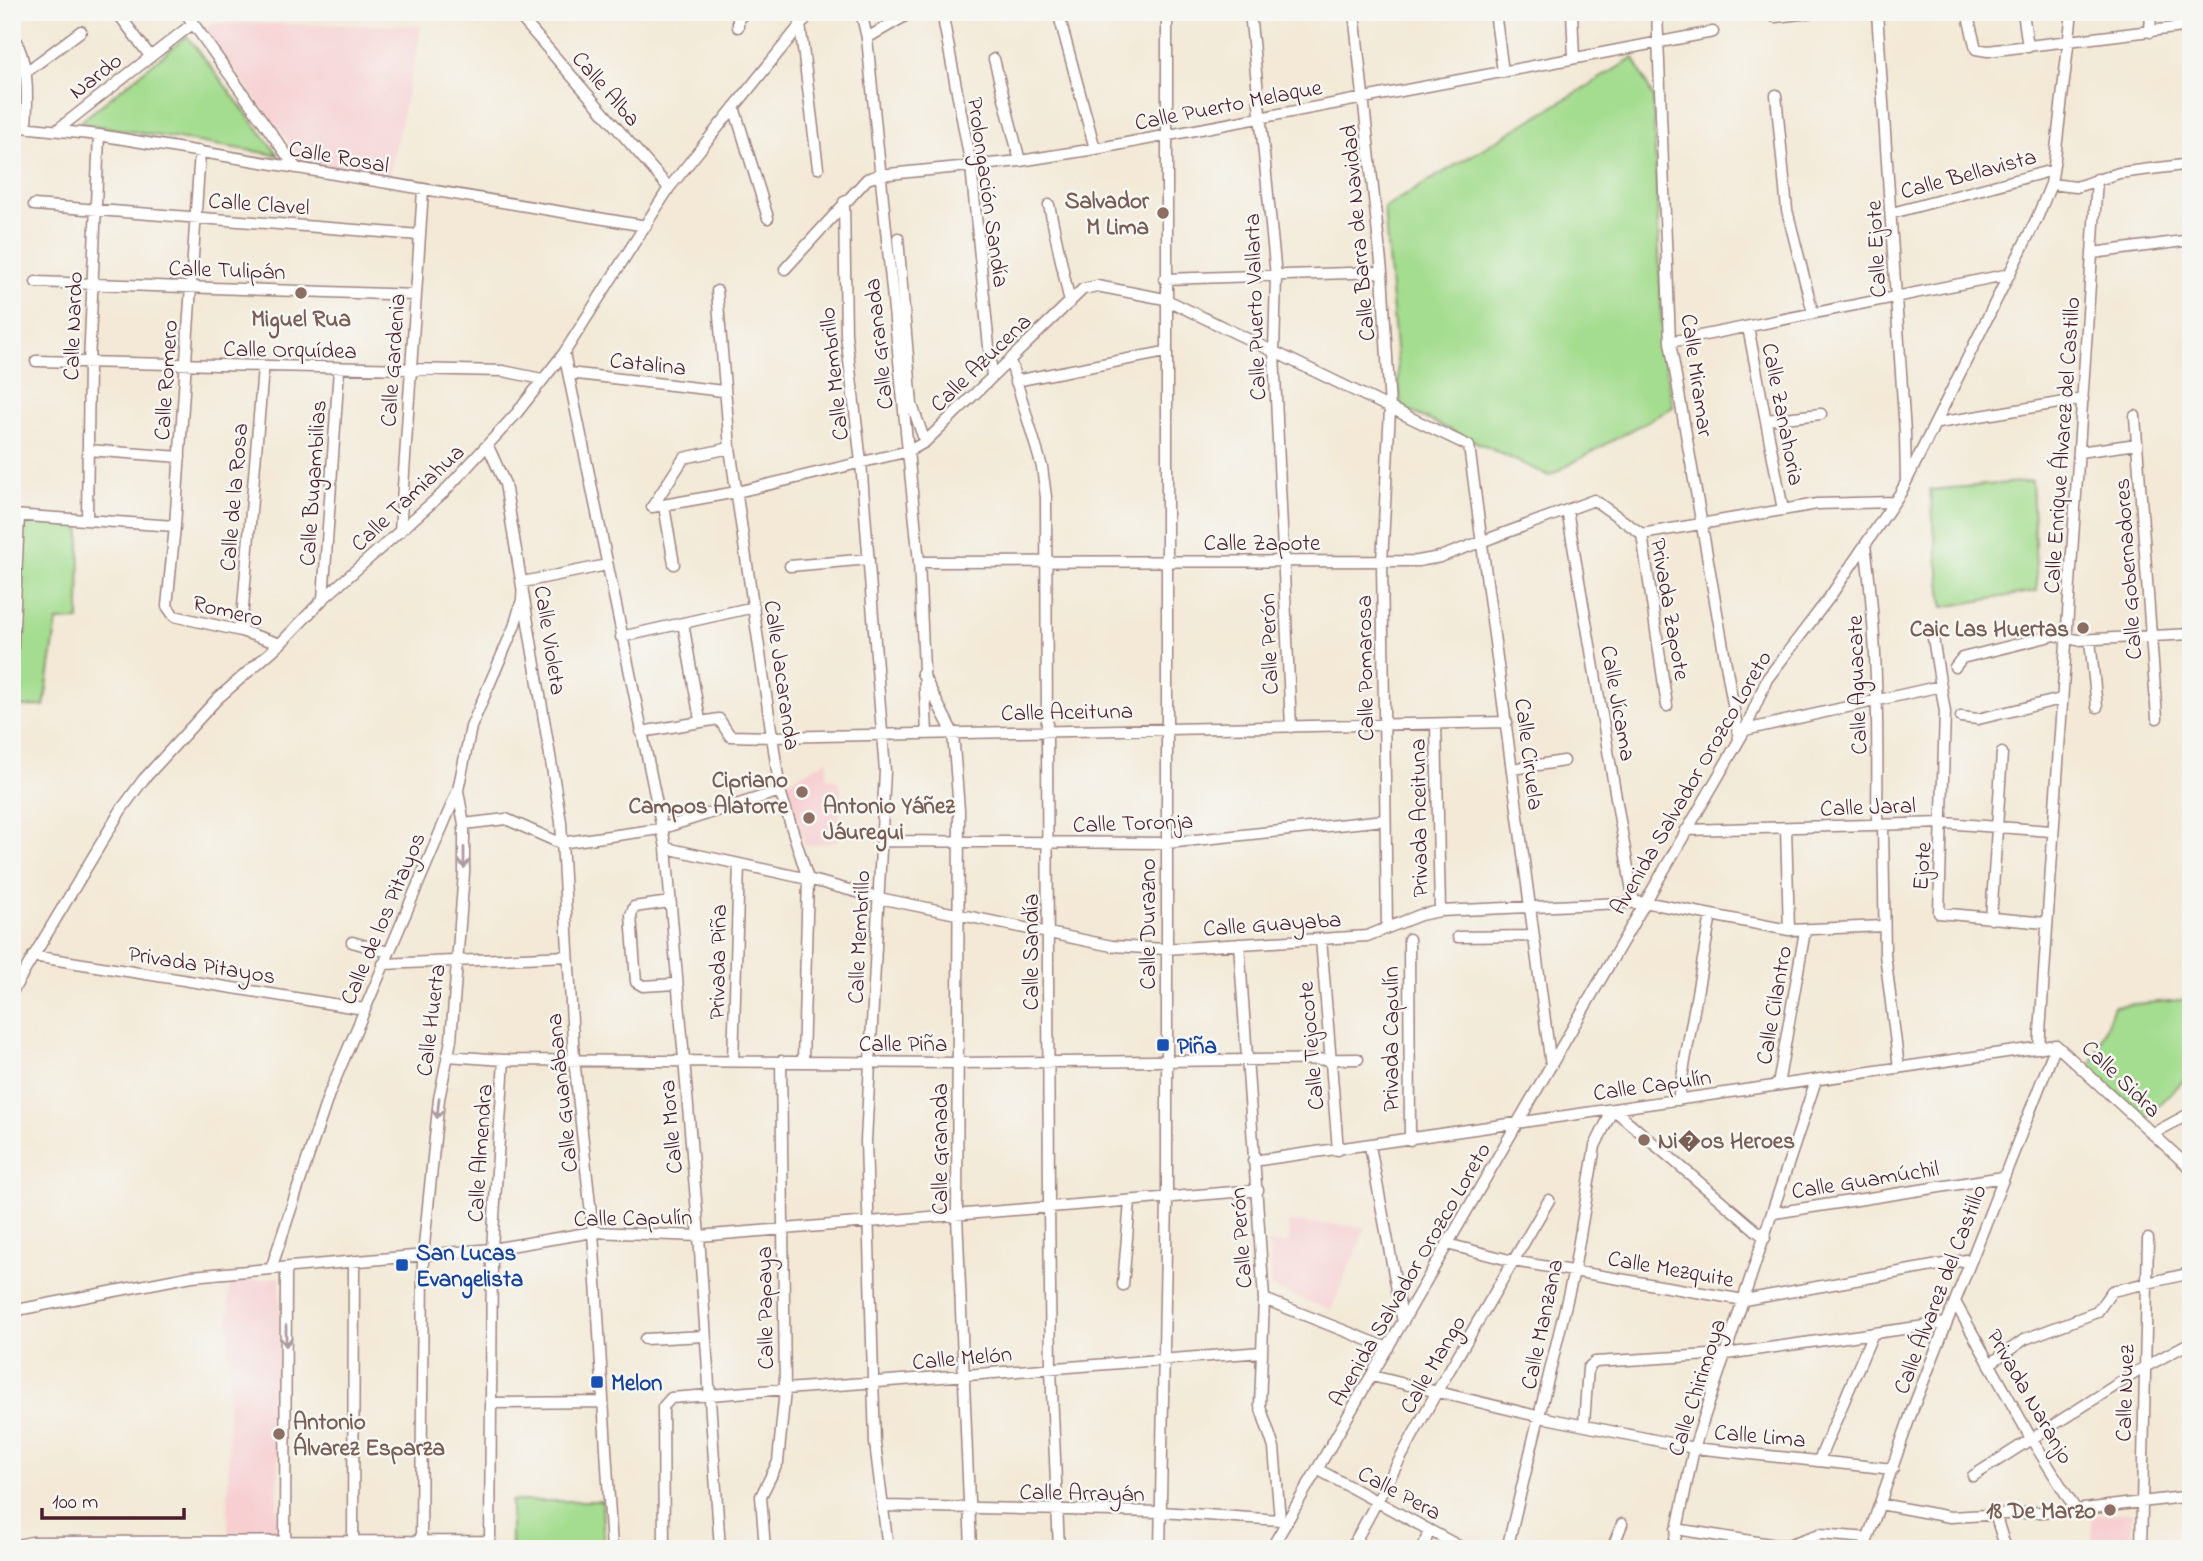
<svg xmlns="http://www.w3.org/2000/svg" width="2203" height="1561" viewBox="0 0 2203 1561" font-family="'Indie Flower',sans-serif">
	<rect width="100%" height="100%" fill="#f6f6f2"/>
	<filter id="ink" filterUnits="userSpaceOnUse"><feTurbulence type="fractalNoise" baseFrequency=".0143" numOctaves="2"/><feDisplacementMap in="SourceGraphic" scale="14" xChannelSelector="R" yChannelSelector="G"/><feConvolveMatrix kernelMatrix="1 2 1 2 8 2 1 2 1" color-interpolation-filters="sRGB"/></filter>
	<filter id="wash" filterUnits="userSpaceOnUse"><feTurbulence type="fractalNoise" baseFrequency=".00686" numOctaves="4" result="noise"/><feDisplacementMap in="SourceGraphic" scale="28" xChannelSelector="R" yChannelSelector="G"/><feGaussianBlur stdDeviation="1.57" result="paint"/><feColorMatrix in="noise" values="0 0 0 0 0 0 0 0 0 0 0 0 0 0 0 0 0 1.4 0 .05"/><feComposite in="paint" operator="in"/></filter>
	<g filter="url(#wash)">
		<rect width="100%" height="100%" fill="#f3e9d6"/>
		<path fill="#f7cfd1" d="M212 23 422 26 389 176 305 163 203 30Z
			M828 760 826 778 836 779 841 787 837 842 805 846 787 782Z
			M1288 1222 1366 1227 1331 1310 1270 1287 1269 1243H1289Z
			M280 1277 277 1532H228L229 1283Z
			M2132 1512 2131 1549H2092V1515Z"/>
		<path fill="#a4dd8f" stroke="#777e5d" stroke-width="2" d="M187 36 278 155 79 123Z
			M1634 58 1653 97 1663 352 1673 407 1549 476 1401 407 1384 208Z
			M2032 481 2037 591 1943 607 1930 490Z
			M19 516 80 524 79 620 57 621 44 706 12 707Z
			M2191 999V1073L2145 1119 2090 1068 2114 1006Z
			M511 1501H602L604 1549H511Z"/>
	</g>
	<g filter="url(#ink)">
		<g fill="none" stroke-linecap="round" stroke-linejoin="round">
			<g stroke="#9e8480" stroke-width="13">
				<path id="minor" d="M117 12 150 56
					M185 12 296 168
					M516 12 669 188
					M861 12 867 38 919 562 927 734
					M942 12 971 166 992 377
					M1058 12 1095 149
					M1250 12 1276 276 1274 353 1291 727
					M1354 12 1382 272 1390 409 1382 562 1387 927
					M1495 12 1503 72
					M1572 12 1574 58
					M1657 12 1670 342 1739 739
					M1766 12 1775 17 1817 12
					M1877 12 1905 433 1906 482
					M1967 12 1976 49 1988 51 2191 26
					M2023 12 2028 47
					M800 24 818 168
					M738 27V19L746 12
					M2150 32 2151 12
					M12 33C29 62 28 93 26 126
					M867 38 912 12
					M994 59 1020 161
					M26 72 81 31
					M1776 95 1787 210 1813 313
					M734 107 768 218
					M12 126 99 135 646 226
					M57 130 191 25
					M200 151 175 526 167 606 174 616 241 631 280 644
					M2051 184 2076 187 2119 173 2191 164
					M844 202 846 335 861 462 885 771 866 1141 875 1443 888 1549
					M34 205 420 235
					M1049 205 1070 303
					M1892 213 2053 170
					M898 238 912 405 925 442
					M2093 253 2191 240
					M785 269 867 179 879 175 1020 161 1095 149 1713 32
					M1165 279 1382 272
					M36 282 416 295
					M717 291 730 448 780 791 808 879 803 1061
					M1748 327 1783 510
					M1670 342 2010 274
					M564 353 666 848 699 1236 720 1549
					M1010 360 1042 467 1046 497 1049 1207 1051 1369 1059 1549
					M36 361 503 371 542 379
					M569 373 723 391
					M1015 381 1165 352
					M2135 416 2157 718
					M1766 420 1821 414
					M1938 423 2083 399
					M488 446 505 484 561 822 574 1059 593 1232 612 1549
					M730 448 684 458 652 507 737 492 909 451 925 442 1083 289 1097 286 1165 299 1469 446 1551 1066
					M88 450 180 457
					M2079 452 2137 444
					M664 506 674 564
					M1567 510 1634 903
					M12 515 175 526
					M87 519 89 364 99 135
					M400 532 423 190
					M1642 534 1817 504 1893 502
					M1865 545C1878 639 1878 731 1877 825
					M919 562 1418 561 1440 557 1594 500 1642 534 1667 706
					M790 566 869 559
					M323 599 339 369
					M683 623 700 720
					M241 631 263 368
					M1932 632 1945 712 1939 913 2046 923
					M621 637 754 607
					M2090 640 2097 707
					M1955 667 1962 658 2055 635 2077 640 2191 634
					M12 668 19 516
					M922 673 953 733 959 810 957 1215 971 1549
					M1961 717 1978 719 2061 699
					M1436 724 1440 911
					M1745 730 1941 686
					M641 732 719 719 730 736 772 737 1507 722
					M1512 769 1564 761
					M464 824 506 819 560 843 660 829 780 791
					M1883 825 1885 954 1899 1068
					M1786 828 1789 930
					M1686 830 1944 823 2051 831
					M882 841 1167 843 1384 820
					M666 848 808 879 879 898 1112 946 1165 949 1367 936 1420 915 1440 911 1644 902 1789 930 1884 926
					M670 902 634 907 631 915 636 982 643 986 676 984
					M1991 919 2002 753
					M1458 937 1534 936
					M1321 939 1338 1150
					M1409 939 1410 1140
					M352 942 388 952
					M1239 944 1264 1299 1260 1406 1274 1448 1280 1520 1285 1524
					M33 956 364 1009
					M383 964 568 956
					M12 992 121 810 143 780 217 699 280 644 323 599 443 493 516 414 564 353 669 188 811 12
					M2056 1045 2191 1169
					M2039 1048 2097 179
					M447 1056 504 1060 959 1063 1358 1059
					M733 1061 739 864
					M1778 1085 1805 931
					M1678 1100 1711 915
					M2152 1134 2191 1113
					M1370 1146 1403 1322
					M1253 1161 2056 1045
					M1774 1213 2003 1177
					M1447 1244 1513 1261 1744 1300 1972 1259
					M271 1269 329 1094 458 790 471 727 514 627 522 600 523 582 607 565
					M1123 1285 1130 1202
					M1264 1299 1388 1348
					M1955 1302 2032 1440 2076 1510
					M12 1311 192 1276 492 1249 593 1232 699 1236 1258 1190
					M645 1339 705 1336
					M1991 1363 2025 1339 2097 1312 2112 1291 2191 1273
					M1372 1376 1541 1417 1694 1448 1893 1469
					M491 1403 603 1402
					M1584 1424 1588 1368 1595 1362 1726 1354 1946 1323
					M1819 1460 1873 1333
					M1317 1469 1464 1549
					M1973 1476 2143 1368 2191 1342
					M1880 1504 1950 1517 2076 1510 2191 1496
					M884 1506 1161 1512 1280 1520
					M1995 1514 2006 1549
					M1676 1529 1776 1545H1788L1820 1534 1868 1538
					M12 1546 32 1542 490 1541
					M285 1549 286 1268
					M353 1549 354 1261
					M421 1549 423 1255 439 1099 451 1040 464 873V824L458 791
					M490 1549 492 1249 504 1060
					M664 1549 663 1407 671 1398 1262 1352
					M765 1549 761 1496 778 1462 785 1390 781 1061
					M1160 1549 1167 1199V12
					M1271 1549 1745 730 1767 679 1829 598 1901 492 2037 218 2051 184 2055 158 2072 12
					M1351 1549 1436 1393 1549 1200
					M1423 1549 1429 1530
					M1507 1549 1574 1271 1595 1146 1613 1109 1765 1238
					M1612 1549 1622 1524
					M1673 1549 1694 1448 1816 1080
					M1864 1549 1913 1408 2056 1045
					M2141 1549 2148 1239"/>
			</g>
			<use href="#minor" stroke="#fff" stroke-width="10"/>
		</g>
		<defs><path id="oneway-shaft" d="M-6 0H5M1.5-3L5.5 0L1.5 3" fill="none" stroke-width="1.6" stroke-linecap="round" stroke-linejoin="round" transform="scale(1.75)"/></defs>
		<g stroke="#ae9aa0">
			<use href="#oneway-shaft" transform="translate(464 858) rotate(90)"/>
			<use href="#oneway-shaft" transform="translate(438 1108) rotate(96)"/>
			<use href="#oneway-shaft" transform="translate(286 1336) rotate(90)"/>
		</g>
	</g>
	<g fill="#8d6e63" stroke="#f6f6f2" stroke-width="2.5">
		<circle cx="1163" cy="213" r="7"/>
		<circle cx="301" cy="293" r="7"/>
		<circle cx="2083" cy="628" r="7"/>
		<circle cx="802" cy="792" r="7"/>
		<circle cx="809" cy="818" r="7"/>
		<circle cx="1644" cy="1140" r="7"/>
		<circle cx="279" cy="1434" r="7"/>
		<circle cx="2110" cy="1510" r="7"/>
	</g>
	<g fill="#1a4fb4" stroke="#f6f6f2" stroke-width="2.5">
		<rect x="1156" y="1038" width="14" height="14" rx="3.5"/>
		<rect x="395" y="1258" width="14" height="14" rx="3.5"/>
		<rect x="590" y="1375" width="14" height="14" rx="3.5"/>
	</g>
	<g text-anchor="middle" stroke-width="5" stroke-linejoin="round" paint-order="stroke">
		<g font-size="23" fill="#4a1f2b" stroke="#f6f6f2">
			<text transform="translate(95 75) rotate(-38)" y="8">Nardo</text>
			<text transform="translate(607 88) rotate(49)" y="8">Calle Alba</text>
			<text transform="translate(1228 104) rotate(-11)" y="8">Calle Puerto Melaque</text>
			<text transform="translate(339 156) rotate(10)" y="8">Calle Rosal</text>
			<text transform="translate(1968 173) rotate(-15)" y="8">Calle Bellavista</text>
			<text transform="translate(989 192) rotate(82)" y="8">Prolongación Sandía</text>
			<text transform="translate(259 203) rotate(4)" y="8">Calle Clavel</text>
			<text transform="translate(1357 233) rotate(-95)" y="8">Calle Barra de Navidad</text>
			<text transform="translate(1875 249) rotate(-93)" y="8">Calle Ejote</text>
			<text transform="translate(227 269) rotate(2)" y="8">Calle Tulipán</text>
			<text transform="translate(1254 307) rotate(-92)" y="8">Calle Puerto Vallarta</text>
			<text transform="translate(72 326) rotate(-88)" y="8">Calle Nardo</text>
			<text transform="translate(878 344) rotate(-96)" y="8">Calle Granada</text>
			<text transform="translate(290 349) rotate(1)" y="8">Calle Orquídea</text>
			<text transform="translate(392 360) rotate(-86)" y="8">Calle Gardenia</text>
			<text transform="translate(980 362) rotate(-44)" y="8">Calle Azucena</text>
			<text transform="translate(648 363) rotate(6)" y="8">Catalina</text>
			<text transform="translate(833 374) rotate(-96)" y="8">Calle Membrillo</text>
			<text transform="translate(1698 375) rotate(82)" y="8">Calle Miramar</text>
			<text transform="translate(165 380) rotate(-86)" y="8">Calle Romero</text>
			<text transform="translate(1784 414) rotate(79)" y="8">Calle Zanahoria</text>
			<text transform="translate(2061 445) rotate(-86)" y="8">Calle Enrique Álvarez del Castillo</text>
			<text transform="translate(312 483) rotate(-86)" y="8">Calle Bugambilias</text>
			<text transform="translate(233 497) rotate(-85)" y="8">Calle de la Rosa</text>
			<text transform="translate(407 497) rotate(-43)" y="8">Calle Tamiahua</text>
			<text x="1262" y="550">Calle Zapote</text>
			<text transform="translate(2127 569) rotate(-94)" y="8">Calle Gobernadores</text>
			<text transform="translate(1671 609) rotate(80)" y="8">Privada Zapote</text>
			<text transform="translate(228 610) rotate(14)" y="8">Romero</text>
			<text transform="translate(551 640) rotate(81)" y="8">Calle Violeta</text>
			<text transform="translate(1268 644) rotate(-92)" y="8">Calle Perón</text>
			<text transform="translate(1364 668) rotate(-91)" y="8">Calle Pomarosa</text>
			<text transform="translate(783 675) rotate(82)" y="8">Calle Jacaranda</text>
			<text transform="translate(1856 685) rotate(-92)" y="8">Calle Aguacate</text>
			<text transform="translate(1619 703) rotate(80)" y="8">Calle Jícama</text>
			<text transform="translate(1067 711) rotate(-1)" y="8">Calle Aceituna</text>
			<text transform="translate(1530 754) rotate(83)" y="8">Calle Ciruela</text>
			<text transform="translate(1690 782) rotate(-60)" y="8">Avenida Salvador Orozco Loreto</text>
			<text transform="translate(1868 806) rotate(-2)" y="8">Calle Jaral</text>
			<text transform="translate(1418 818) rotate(-91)" y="8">Privada Aceituna</text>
			<text transform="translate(1133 822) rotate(-2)" y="8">Calle Toronja</text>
			<text transform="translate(1921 866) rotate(-86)" y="8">Ejote</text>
			<text transform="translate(382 918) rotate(-67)" y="8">Calle de los Pitayos</text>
			<text transform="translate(1272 923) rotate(-4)" y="8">Calle Guayaba</text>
			<text transform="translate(1147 924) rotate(-90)" y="8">Calle Durazno</text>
			<text transform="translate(858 937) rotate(-87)" y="8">Calle Membrillo</text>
			<text transform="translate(1030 952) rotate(-90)" y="8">Calle Sandía</text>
			<text transform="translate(717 962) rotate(-89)" y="8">Privada Piña</text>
			<text transform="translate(202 964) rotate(9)" y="8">Privada Pitayos</text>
			<text transform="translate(1773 1005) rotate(-80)" y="8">Calle Cilantro</text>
			<text transform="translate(430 1020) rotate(-83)" y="8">Calle Huerta</text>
			<text transform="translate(1390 1039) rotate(-90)" y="8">Privada Capulín</text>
			<text x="903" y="1051">Calle Piña</text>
			<text transform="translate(1310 1046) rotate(-95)" y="8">Calle Tejocote</text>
			<text transform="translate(2122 1078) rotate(44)" y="8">Calle Sidra</text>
			<text transform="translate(1652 1084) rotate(-8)" y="8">Calle Capulín</text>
			<text transform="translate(561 1093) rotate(-96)" y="8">Calle Guanábana</text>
			<text transform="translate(670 1127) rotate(-95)" y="8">Calle Mora</text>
			<text transform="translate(939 1149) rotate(-90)" y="8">Calle Granada</text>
			<text transform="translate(479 1153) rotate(-86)" y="8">Calle Almendra</text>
			<text transform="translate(1865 1179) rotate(-9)" y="8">Calle Guamúchil</text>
			<text transform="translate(633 1217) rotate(-1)" y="8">Calle Capulín</text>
			<text transform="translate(1240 1238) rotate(-94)" y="8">Calle Perón</text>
			<text transform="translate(1671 1268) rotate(10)" y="8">Calle Mezquite</text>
			<text transform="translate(1409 1274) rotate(-60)" y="8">Avenida Salvador Orozco Loreto</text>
			<text transform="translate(1939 1289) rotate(-69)" y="8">Calle Álvarez del Castillo</text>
			<text transform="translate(764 1308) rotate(-91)" y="8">Calle Papaya</text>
			<text transform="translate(1541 1324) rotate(-78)" y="8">Calle Manzana</text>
			<text transform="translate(962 1357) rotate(-5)" y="8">Calle Melón</text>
			<text transform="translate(1432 1364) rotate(-60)" y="8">Calle Mango</text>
			<text transform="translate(1696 1387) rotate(-72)" y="8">Calle Chirimoya</text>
			<text transform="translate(2124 1393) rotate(-88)" y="8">Calle Nuez</text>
			<text transform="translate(2031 1396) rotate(60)" y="8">Privada Naranjo</text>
			<text transform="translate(1760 1435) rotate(5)" y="8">Calle Lima</text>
			<text transform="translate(1082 1492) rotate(1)" y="8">Calle Arrayán</text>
			<text transform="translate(1400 1492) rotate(28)" y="8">Calle Pera</text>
		</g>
		<g font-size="23" font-weight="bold" fill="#785e54" stroke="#f6f6f2" text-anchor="end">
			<text x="1149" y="208">Salvador<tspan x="1149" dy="26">M Lima</tspan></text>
			<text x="301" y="326" text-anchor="middle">Miguel Rua</text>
			<text x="2069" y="636">Caic Las Huertas</text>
			<text x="788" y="787">Cipriano<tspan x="788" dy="26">Campos Alatorre</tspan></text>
			<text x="823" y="813" text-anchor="start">Antonio Yáñez<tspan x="823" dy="26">Jáuregui</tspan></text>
			<text x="1658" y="1148" text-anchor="start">Ni�os Heroes</text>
			<text x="293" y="1429" text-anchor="start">Antonio<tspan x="293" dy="26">Álvarez Esparza</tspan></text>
			<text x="2096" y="1518">18 De Marzo</text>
		</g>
		<g font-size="23" font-weight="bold" fill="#164399" stroke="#f6f6f2" text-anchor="start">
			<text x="1177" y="1053">Piña</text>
			<text x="416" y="1260">San Lucas<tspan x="416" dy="26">Evangelista</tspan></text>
			<text x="611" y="1390">Melon</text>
		</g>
	</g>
	<rect width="2203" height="1561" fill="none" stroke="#f6f6f2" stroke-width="42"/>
	<path d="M42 1508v10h142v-10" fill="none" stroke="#4a1f2b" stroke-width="3.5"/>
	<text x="52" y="1508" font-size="21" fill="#4a1f2b" stroke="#f6f6f2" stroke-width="5" paint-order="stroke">100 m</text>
</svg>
